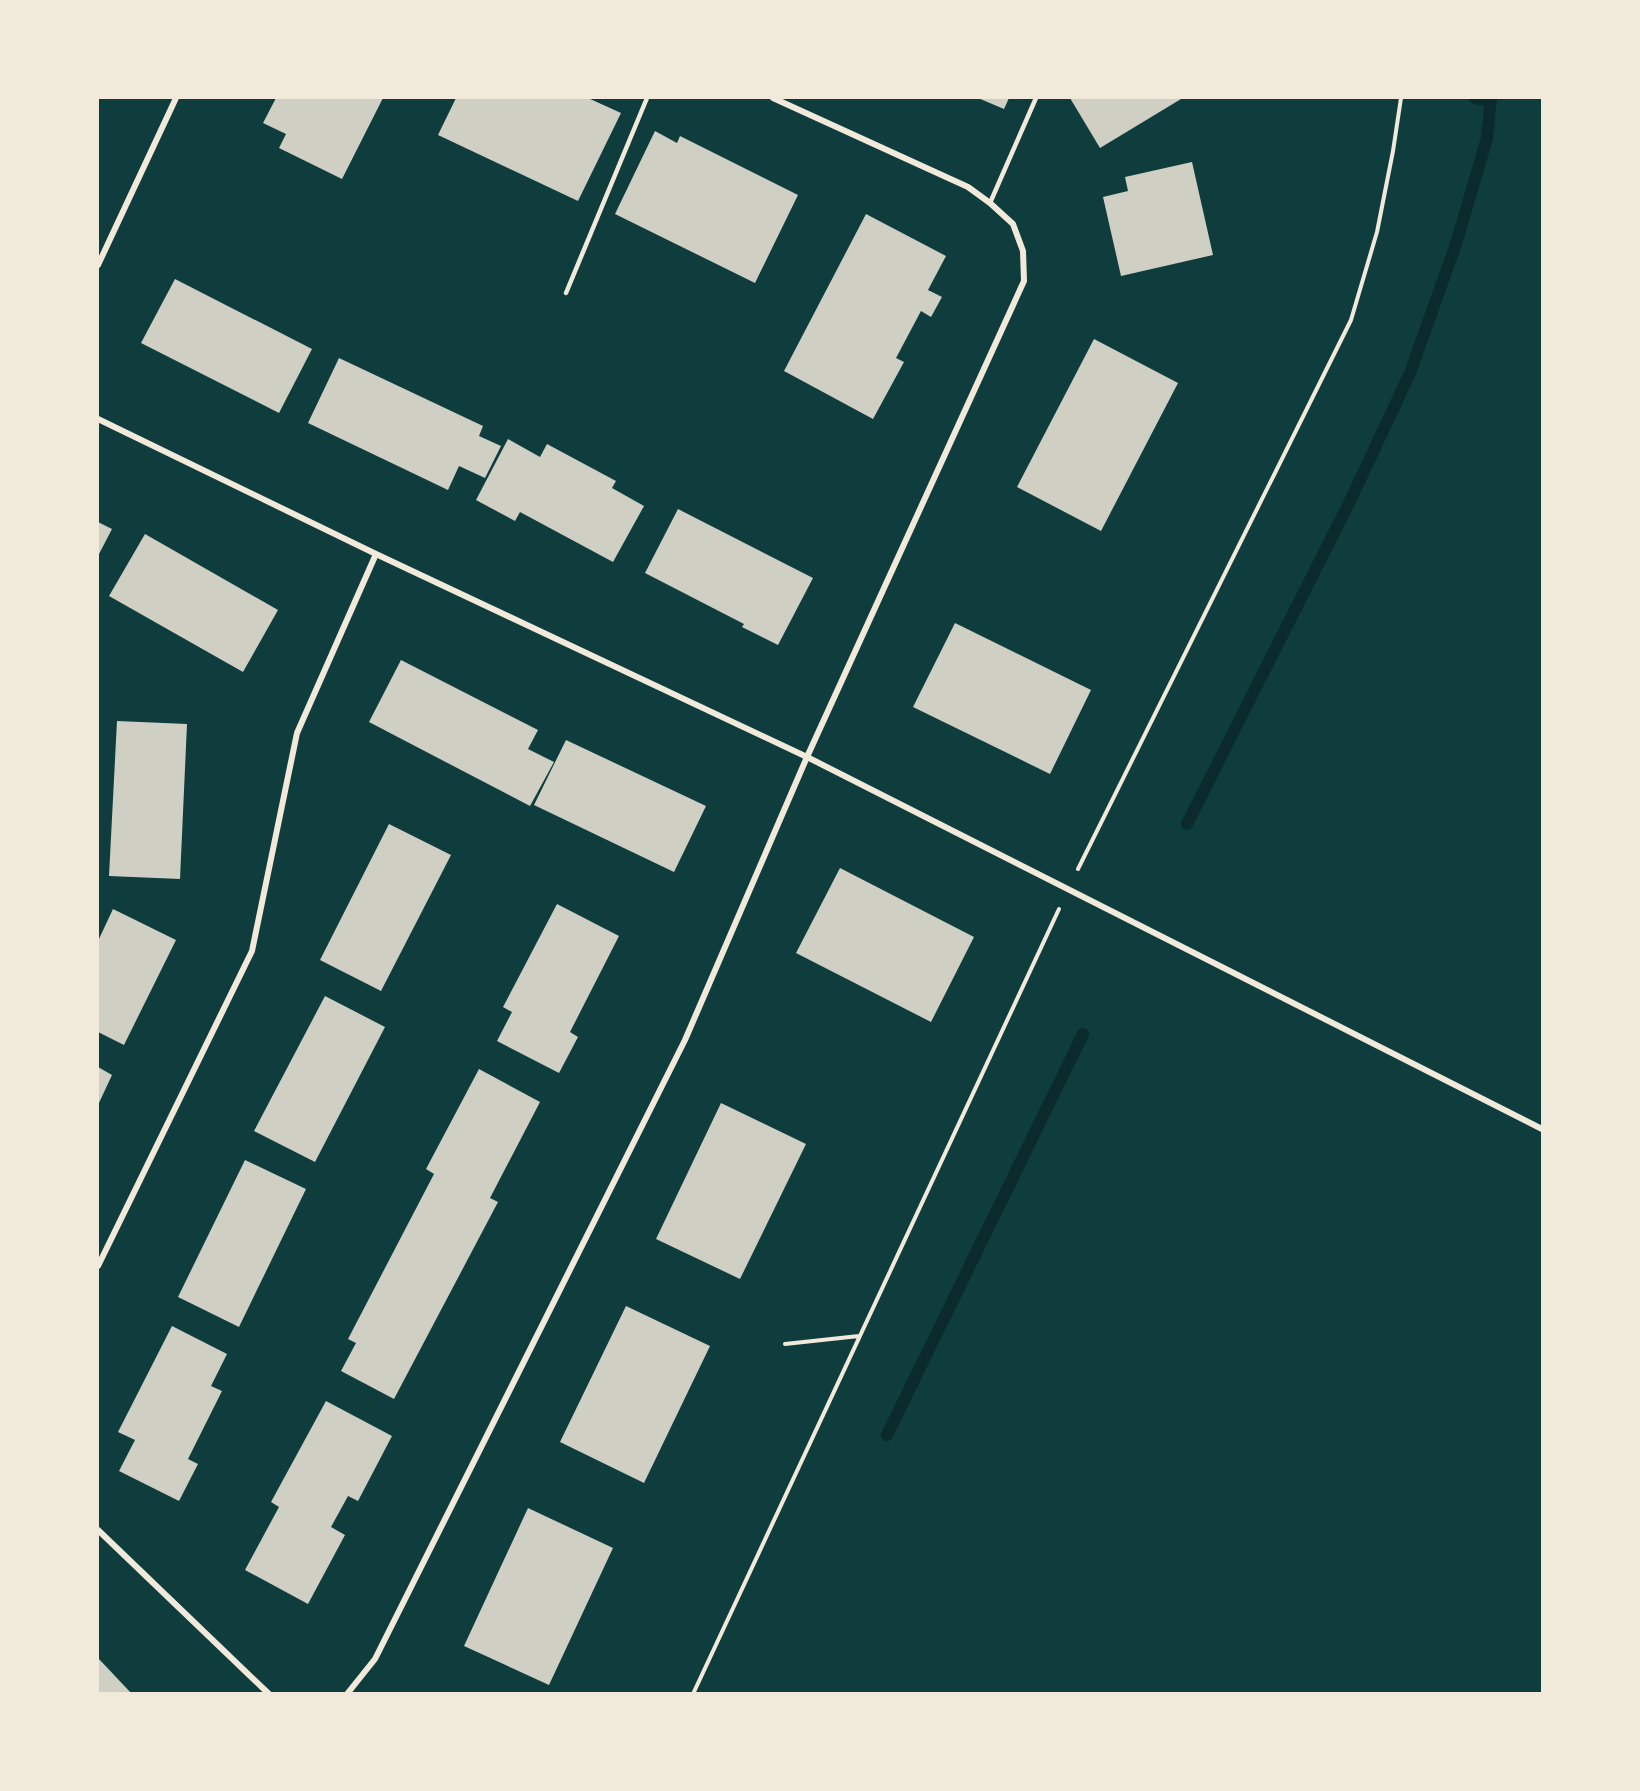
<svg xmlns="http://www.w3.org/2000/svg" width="1640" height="1791" viewBox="0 0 1640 1791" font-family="Roboto,sans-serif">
	<rect width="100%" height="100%" fill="#0f3d3e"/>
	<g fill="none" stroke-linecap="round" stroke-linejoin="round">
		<path stroke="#0a2a2b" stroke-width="12" d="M1475 98 1491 101
			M1187 824 1351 499 1410 373 1456 244 1487 138 1491 98
			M887 1435 1083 1034"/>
	</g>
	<path fill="#cfcfc3" d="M276 98H383L342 179 279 148 286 134 263 123Z
		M456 98H588L621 113 578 201 438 135Z
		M978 98H1009L1004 109Z
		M1070 98H1180L1181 99 1100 148Z
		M655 131 677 143 680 136 798 195 755 283 615 214Z
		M1192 162 1213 255 1121 276 1103 197 1128 191 1125 177Z
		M866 214 946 256 928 290 942 297 931 317 921 311 896 358 904 362 873 419 784 371Z
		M175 279 312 349 279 413 141 343Z
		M1094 339 1178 383 1101 531 1017 487Z
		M339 358 483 426 479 436 501 446 485 478 459 466 448 490 308 423Z
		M508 439 540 457 547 444 616 481 612 488 644 506 613 562 520 512 515 521 476 500Z
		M678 509 813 578 778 645 742 627 744 624 645 573Z
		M98 522 112 529 98 556Z
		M145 534 278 610 243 672 109 596Z
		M955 623 1091 690 1050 774 913 707Z
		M401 660 538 730 528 749 554 762 530 806 369 722Z
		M117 721 187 724 180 879 109 876Z
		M566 740 706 806 674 872 534 805Z
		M389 824 451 855 381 991 320 960Z
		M840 868 974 937 931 1022 796 953Z
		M557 904 619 936 570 1032 578 1037 559 1073 497 1041 512 1012 503 1007Z
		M113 909 176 940 124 1045 98 1032V941Z
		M325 996 385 1027 315 1162 254 1131Z
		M98 1067 112 1075 98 1105Z
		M479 1069 540 1102 490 1198 498 1202 394 1399 341 1371 356 1343 348 1339 434 1174 426 1169Z
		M721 1103 806 1144 740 1279 656 1239Z
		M245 1160 306 1189 239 1327 178 1297Z
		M626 1306 710 1346 644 1483 560 1442Z
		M172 1326 227 1354 211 1386 222 1391 188 1459 198 1464 179 1501 119 1471 135 1440 118 1432Z
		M326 1401 392 1436 358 1501 348 1496 331 1527 345 1535 308 1604 245 1570 279 1507 271 1502Z
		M528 1508 613 1548 549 1685 464 1646Z
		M98 1658 132 1694H98Z"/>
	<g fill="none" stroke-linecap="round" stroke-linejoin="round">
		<path stroke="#f1e9da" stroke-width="4" d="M1078 869 1351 320 1377 232 1393 151 1401 98
			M785 1344 859 1336
			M693 1694 1059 909"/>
		<path stroke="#f1e9da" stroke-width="4.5" d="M990 203 1036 98
			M566 293 647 98"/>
		<path stroke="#f1e9da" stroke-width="6" d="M98 265 176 98
			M98 419 376 554 807 757 1542 1129
			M98 1266 252 951 297 733 376 554
			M98 1530 269 1694
			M347 1694 375 1659 685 1040 807 757 1024 281 1023 251 1013 224 990 203 968 187 773 98"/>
	</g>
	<rect width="1640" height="1791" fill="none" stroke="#f1e9da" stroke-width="198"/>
</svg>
